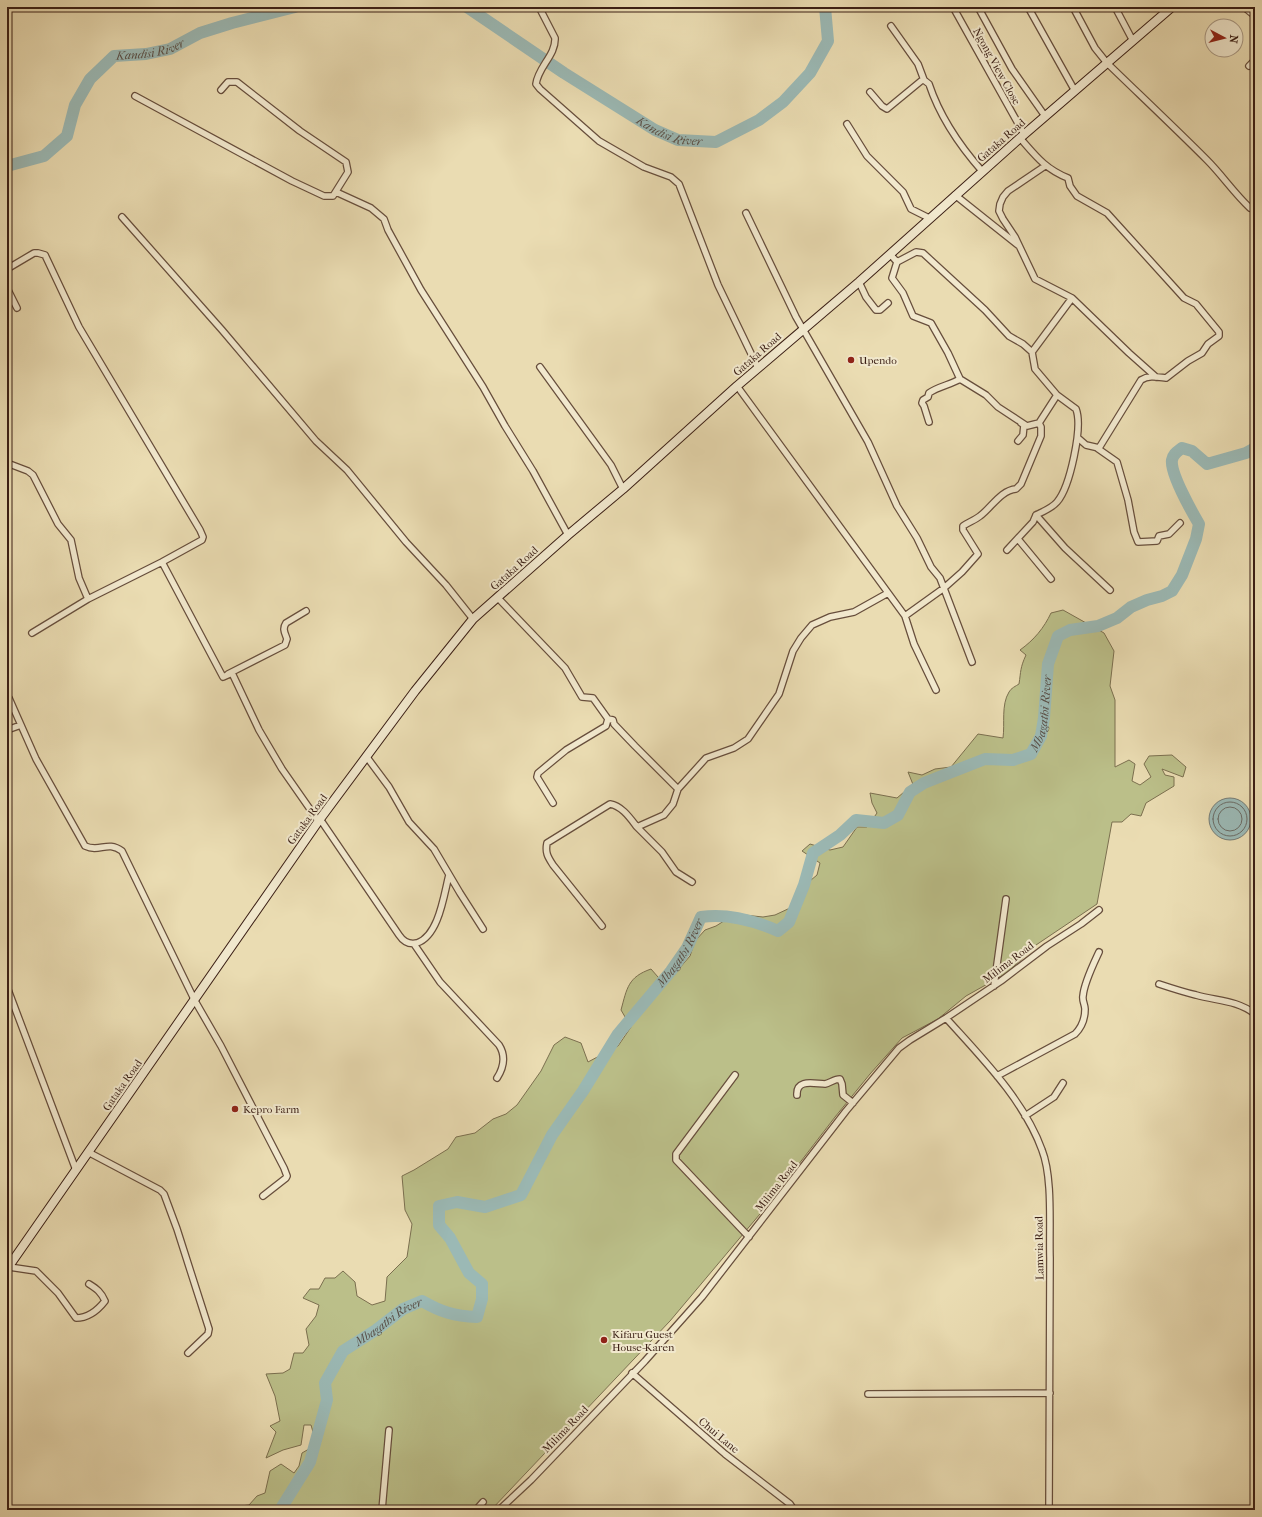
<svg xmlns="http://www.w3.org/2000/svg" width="1262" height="1517" viewBox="0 0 1262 1517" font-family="'IM FELL French Canon',serif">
	<rect width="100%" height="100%" fill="#eadcb2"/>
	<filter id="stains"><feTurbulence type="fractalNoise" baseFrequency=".005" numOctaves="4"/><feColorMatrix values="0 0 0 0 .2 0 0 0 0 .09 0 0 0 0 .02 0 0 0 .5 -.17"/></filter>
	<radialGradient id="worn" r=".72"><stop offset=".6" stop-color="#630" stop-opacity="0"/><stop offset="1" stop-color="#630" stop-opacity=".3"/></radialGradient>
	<path fill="#bbbf89" stroke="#7b6f4f" d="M1063 610 1104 633 1114 651 1110 686 1115 700V767L1129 760 1135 764 1132 781 1140 785 1151 777 1144 764 1149 756 1172 755 1186 767 1183 777 1162 769 1165 775 1174 777V786L1146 803 1141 816 1131 814 1122 822H1112L1097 904 1036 945 1007 973 966 996 938 1019 902 1038 870 1074 835 1117 765 1208 670 1321 491 1510H238L240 1506 249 1505 257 1496 265 1493 270 1471 281 1464 294 1473 299 1466 302 1453 321 1442 313 1432 311 1425H304L301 1445 283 1450 266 1458 276 1432 270 1426 280 1421 275 1396 266 1374 283 1373 290 1369 294 1353H303L309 1345 306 1329 316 1316 319 1305 303 1298 310 1289H319L325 1278H335L343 1271 355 1282 357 1296 372 1305 385 1301 387 1277 407 1257 412 1224 405 1210 402 1176 414 1170 448 1149 456 1137 475 1133 493 1119 506 1114 517 1105 541 1071 554 1045 565 1037 581 1043 588 1062 618 1046 631 1027 621 1010C627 988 628 977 651 969L665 985 690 956 695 941 705 930 716 926 735 914 763 917 775 915 790 908 798 891 817 875 820 863 802 851 810 844 830 850 843 847 857 827H867L877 813 872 803 870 793 897 798 904 792H916L908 772 922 775 935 769 951 767 978 734 1003 738C1005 723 1001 705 1009 692 1011 688 1016 686 1019 684 1021 671 1020 668 1026 655L1020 650C1034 640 1044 628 1051 613Z"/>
	<path fill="#9bb9b5" stroke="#757b75" d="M1209 819a21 21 0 1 1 42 0a21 21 0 1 1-42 0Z"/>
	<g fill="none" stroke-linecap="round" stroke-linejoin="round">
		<path stroke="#6b6c65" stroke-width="1" d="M1213 819a17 17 0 1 1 34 0a17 17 0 1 1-34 0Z
			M1218 819a12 12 0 1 1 24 0a12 12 0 1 1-24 0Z"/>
		<g stroke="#9bb9b5" stroke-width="12">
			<path id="s1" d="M467 7 564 73 655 130 678 140 716 142 759 120 783 102 810 73 828 41 825 7"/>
			<path id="s2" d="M7 166 44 156 67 136 75 105 90 79 114 56 146 54 170 49 200 33 232 23 295 7"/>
			<path id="s3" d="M280 1510 310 1462 327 1400 325 1383 343 1351 376 1330 403 1309 422 1301C441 1312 454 1316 477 1317L482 1299V1284L469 1273 450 1238 439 1225V1206L457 1202 485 1207 521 1195 552 1135 583 1091 618 1034 671 971 687 948 701 917C727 913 753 920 778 931L789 922 804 885 813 853 840 835 856 820 884 823 898 815 910 792 924 783 985 759 1013 760 1031 754 1041 736 1044 718 1048 664 1058 636 1070 630 1098 626 1117 618 1131 607 1147 600 1162 596 1172 591 1182 575 1196 539 1199 524C1192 512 1170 473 1172 460 1173 454 1177 452 1182 448L1192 451 1207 464 1246 453 1255 448"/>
		</g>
		<g stroke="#674e3c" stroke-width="8">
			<path id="street" d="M539 7 555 38C556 55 538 67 536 84L540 89 599 141 644 167 671 177 679 184 718 285 758 368
				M953 7 1024 134
				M978 7 1012 69 1045 116
				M1028 7 1075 91
				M1073 7 1095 48 1107 63C1140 95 1174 127 1207 160 1222 175 1234 193 1250 208
				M1115 7 1133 41
				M1244 7 1255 16
				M891 26 918 64 924 80 929 84C940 117 959 145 982 171
				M1249 66 1255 60
				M870 92 882 106 887 109 921 81 924 80
				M135 96 292 181 324 196H333L348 172 346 162 300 131 237 82H228L221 90
				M847 124 867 156 903 192 911 209 929 218
				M1020 138C1035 155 1045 169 1068 178L1070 186 1077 196 1107 213 1184 298 1196 304 1219 332V336L1208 344 1202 353 1188 361 1166 378C1157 377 1149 375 1141 380L1099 448 1086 445 1078 438
				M1045 166 1008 191 1003 197 1000 204 999 211 1003 219 1015 237 1035 279 1072 298 1129 353 1156 377
				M336 192 371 208 384 219 388 230 421 290 483 387 505 426 533 471 568 535
				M955 195 1018 245
				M746 213 796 317 868 442 897 506 917 538 931 567 940 578 972 662
				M122 217 222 330 316 441 347 470 406 542 446 585 473 619
				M890 254 897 262 892 278 903 293 913 316 931 323 948 353 960 379 986 395 998 407 1027 426 1039 423
				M7 269 34 253H38L45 255 79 327 200 530 203 537 202 540 162 562 88 599 79 578 71 540 58 524 33 475 28 471 7 463
				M859 282 866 297 876 310H880L888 303
				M7 288 17 308
				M1032 352 1072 298
				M540 367 611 465 623 489
				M737 386 905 616 944 588 962 572 978 554 963 530V526C969 522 975 520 980 516 991 508 1001 490 1016 489L1021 484 1041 436V427L1039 423 1057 395 1035 369 1032 352 1023 344 1009 336 985 310 923 253 916 252 897 262
				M1057 395 1076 409C1083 427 1070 487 1057 502 1052 508 1042 512 1036 515L1065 548 1110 590
				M929 422 924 406 922 403 923 400 928 397 929 393C939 386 950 385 960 379
				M1018 441 1023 435 1024 425 1021 423
				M1097 448 1117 462 1128 500 1134 532 1138 542 1157 541 1159 536 1169 534 1180 523
				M1018 539 1051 579
				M1007 550 1033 522 1036 515
				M162 562 223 677 232 673 259 730 282 769 319 822
				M497 597 565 668 582 697 593 698 608 719 606 726 566 750 538 773 537 777 553 803
				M905 616 914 644 936 690
				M32 633 88 599
				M228 674 285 645 287 639C285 633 282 629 286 623L306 611
				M9 698 36 759 85 846C100 853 107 840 122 851L195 1001 221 1046 284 1168 287 1176 286 1178 263 1196
				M608 719 613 720 614 724 635 746 678 789
				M7 730 21 725
				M366 756 389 787 409 822 434 849 460 893 483 929
				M320 819 399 935C403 941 409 945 417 943 439 936 444 894 449 875
				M692 882 676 872 662 852 637 827 664 815 673 804 678 789 706 758 734 748 748 739 779 694 793 651 801 638 812 625 830 617 854 612 888 593
				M602 926 553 865C548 857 545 853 547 843L610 804C622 806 630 818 637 827
				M414 944 440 982 499 1045C506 1056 504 1067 497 1078
				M1159 984C1171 988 1183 992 1196 995 1217 1001 1237 1000 1255 1014
				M994 986 1006 899
				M7 987 76 1170
				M946 1018C981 1057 1024 1100 1042 1150 1053 1178 1049 1227 1050 1258 1050 1342 1050 1426 1049 1510
				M735 1075 676 1154V1160L749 1237
				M997 1076 1075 1034C1082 1027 1085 1019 1085 1009 1085 1005 1082 1000 1083 996 1084 983 1093 965 1099 952
				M797 1095C796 1078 815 1084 825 1084 830 1083 834 1079 840 1079L842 1084 843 1095 853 1103
				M1025 1116 1054 1097 1063 1083
				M88 1152 160 1190 164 1194 177 1229 209 1329 208 1334 188 1353
				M9 1267 36 1271 58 1293 76 1318C88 1318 98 1310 105 1301 101 1292 97 1289 89 1284
				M632 1373 725 1454 790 1504 794 1510
				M868 1394 1050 1393
				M382 1510 389 1430
				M476 1510 483 1502
				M499 1510 531 1480 645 1361 702 1297 846 1111 899 1048 910 1040 946 1018 1001 981 1047 946 1081 924 1099 910"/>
		</g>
		<g stroke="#3b1f15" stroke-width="10">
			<path id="secondary" d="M7 1269 320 819 415 691 473 619 568 535 623 489 737 386 859 282 1020 138 1172 7"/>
		</g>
		<use href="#street" stroke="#f1e8cd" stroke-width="5.5"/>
		<use href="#secondary" stroke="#f1e8cd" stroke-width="8"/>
	</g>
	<g fill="#8f2418" stroke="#f1e8cd" stroke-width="1.5">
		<circle cx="851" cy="360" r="4"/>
		<circle cx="235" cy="1109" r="4"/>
		<circle cx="604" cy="1340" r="4"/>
	</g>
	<g text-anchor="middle" stroke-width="4" stroke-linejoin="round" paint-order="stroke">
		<g font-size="11" fill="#3b1f15" stroke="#f1e8cd">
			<text transform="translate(997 66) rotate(61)" y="4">Ngong View Close</text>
			<text transform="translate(1001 140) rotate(-41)" y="4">Gataka Road</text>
			<text transform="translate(757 354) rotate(-41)" y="4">Gataka Road</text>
			<text transform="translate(514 568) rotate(-42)" y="4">Gataka Road</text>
			<text transform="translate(307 819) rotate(-54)" y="4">Gataka Road</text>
			<text transform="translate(1008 962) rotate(-37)" y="4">Milima Road</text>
			<text transform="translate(122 1085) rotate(-55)" y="4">Gataka Road</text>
			<text transform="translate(776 1186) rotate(-52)" y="4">Milima Road</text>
			<text transform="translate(1039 1248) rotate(-91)" y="4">Lamwia Road</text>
			<text transform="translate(565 1429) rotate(-46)" y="4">Milima Road</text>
			<text transform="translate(719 1435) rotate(40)" y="4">Chui Lane</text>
		</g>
		<g font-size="11" fill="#3b1f15" stroke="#f1e8cd" text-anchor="start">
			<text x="859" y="364">Upendo</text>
			<text x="243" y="1113">Kepro Farm</text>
			<text x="612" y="1338">Kifaru Guest<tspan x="612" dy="13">House-Karen</tspan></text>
		</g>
		<g font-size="12" font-style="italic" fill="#584d45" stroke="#f1e8cd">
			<text dy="4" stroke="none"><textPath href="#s2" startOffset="201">Kandisi River</textPath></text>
			<text dy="4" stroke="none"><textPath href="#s1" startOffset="239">Kandisi River</textPath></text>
			<text dy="4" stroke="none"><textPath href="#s3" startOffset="1334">Mbagathi River</textPath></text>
			<text dy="4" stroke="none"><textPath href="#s3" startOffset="829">Mbagathi River</textPath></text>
			<text dy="4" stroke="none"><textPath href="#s3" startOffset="229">Mbagathi River</textPath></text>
		</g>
	</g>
	<rect width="1262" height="1517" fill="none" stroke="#eadcb2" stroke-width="24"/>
	<rect x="8" y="8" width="1246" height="1501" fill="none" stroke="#3b1f15" stroke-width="2"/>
	<rect x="12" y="12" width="1238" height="1493" fill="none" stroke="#3b1f15"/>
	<g transform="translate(1224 38) rotate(97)"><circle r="19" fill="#f1e8cd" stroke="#a89883"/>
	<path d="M0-3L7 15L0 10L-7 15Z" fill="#8f2418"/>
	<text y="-6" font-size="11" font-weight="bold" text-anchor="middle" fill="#3b1f15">N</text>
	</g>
	<rect width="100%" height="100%" filter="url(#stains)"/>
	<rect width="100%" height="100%" fill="url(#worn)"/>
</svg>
